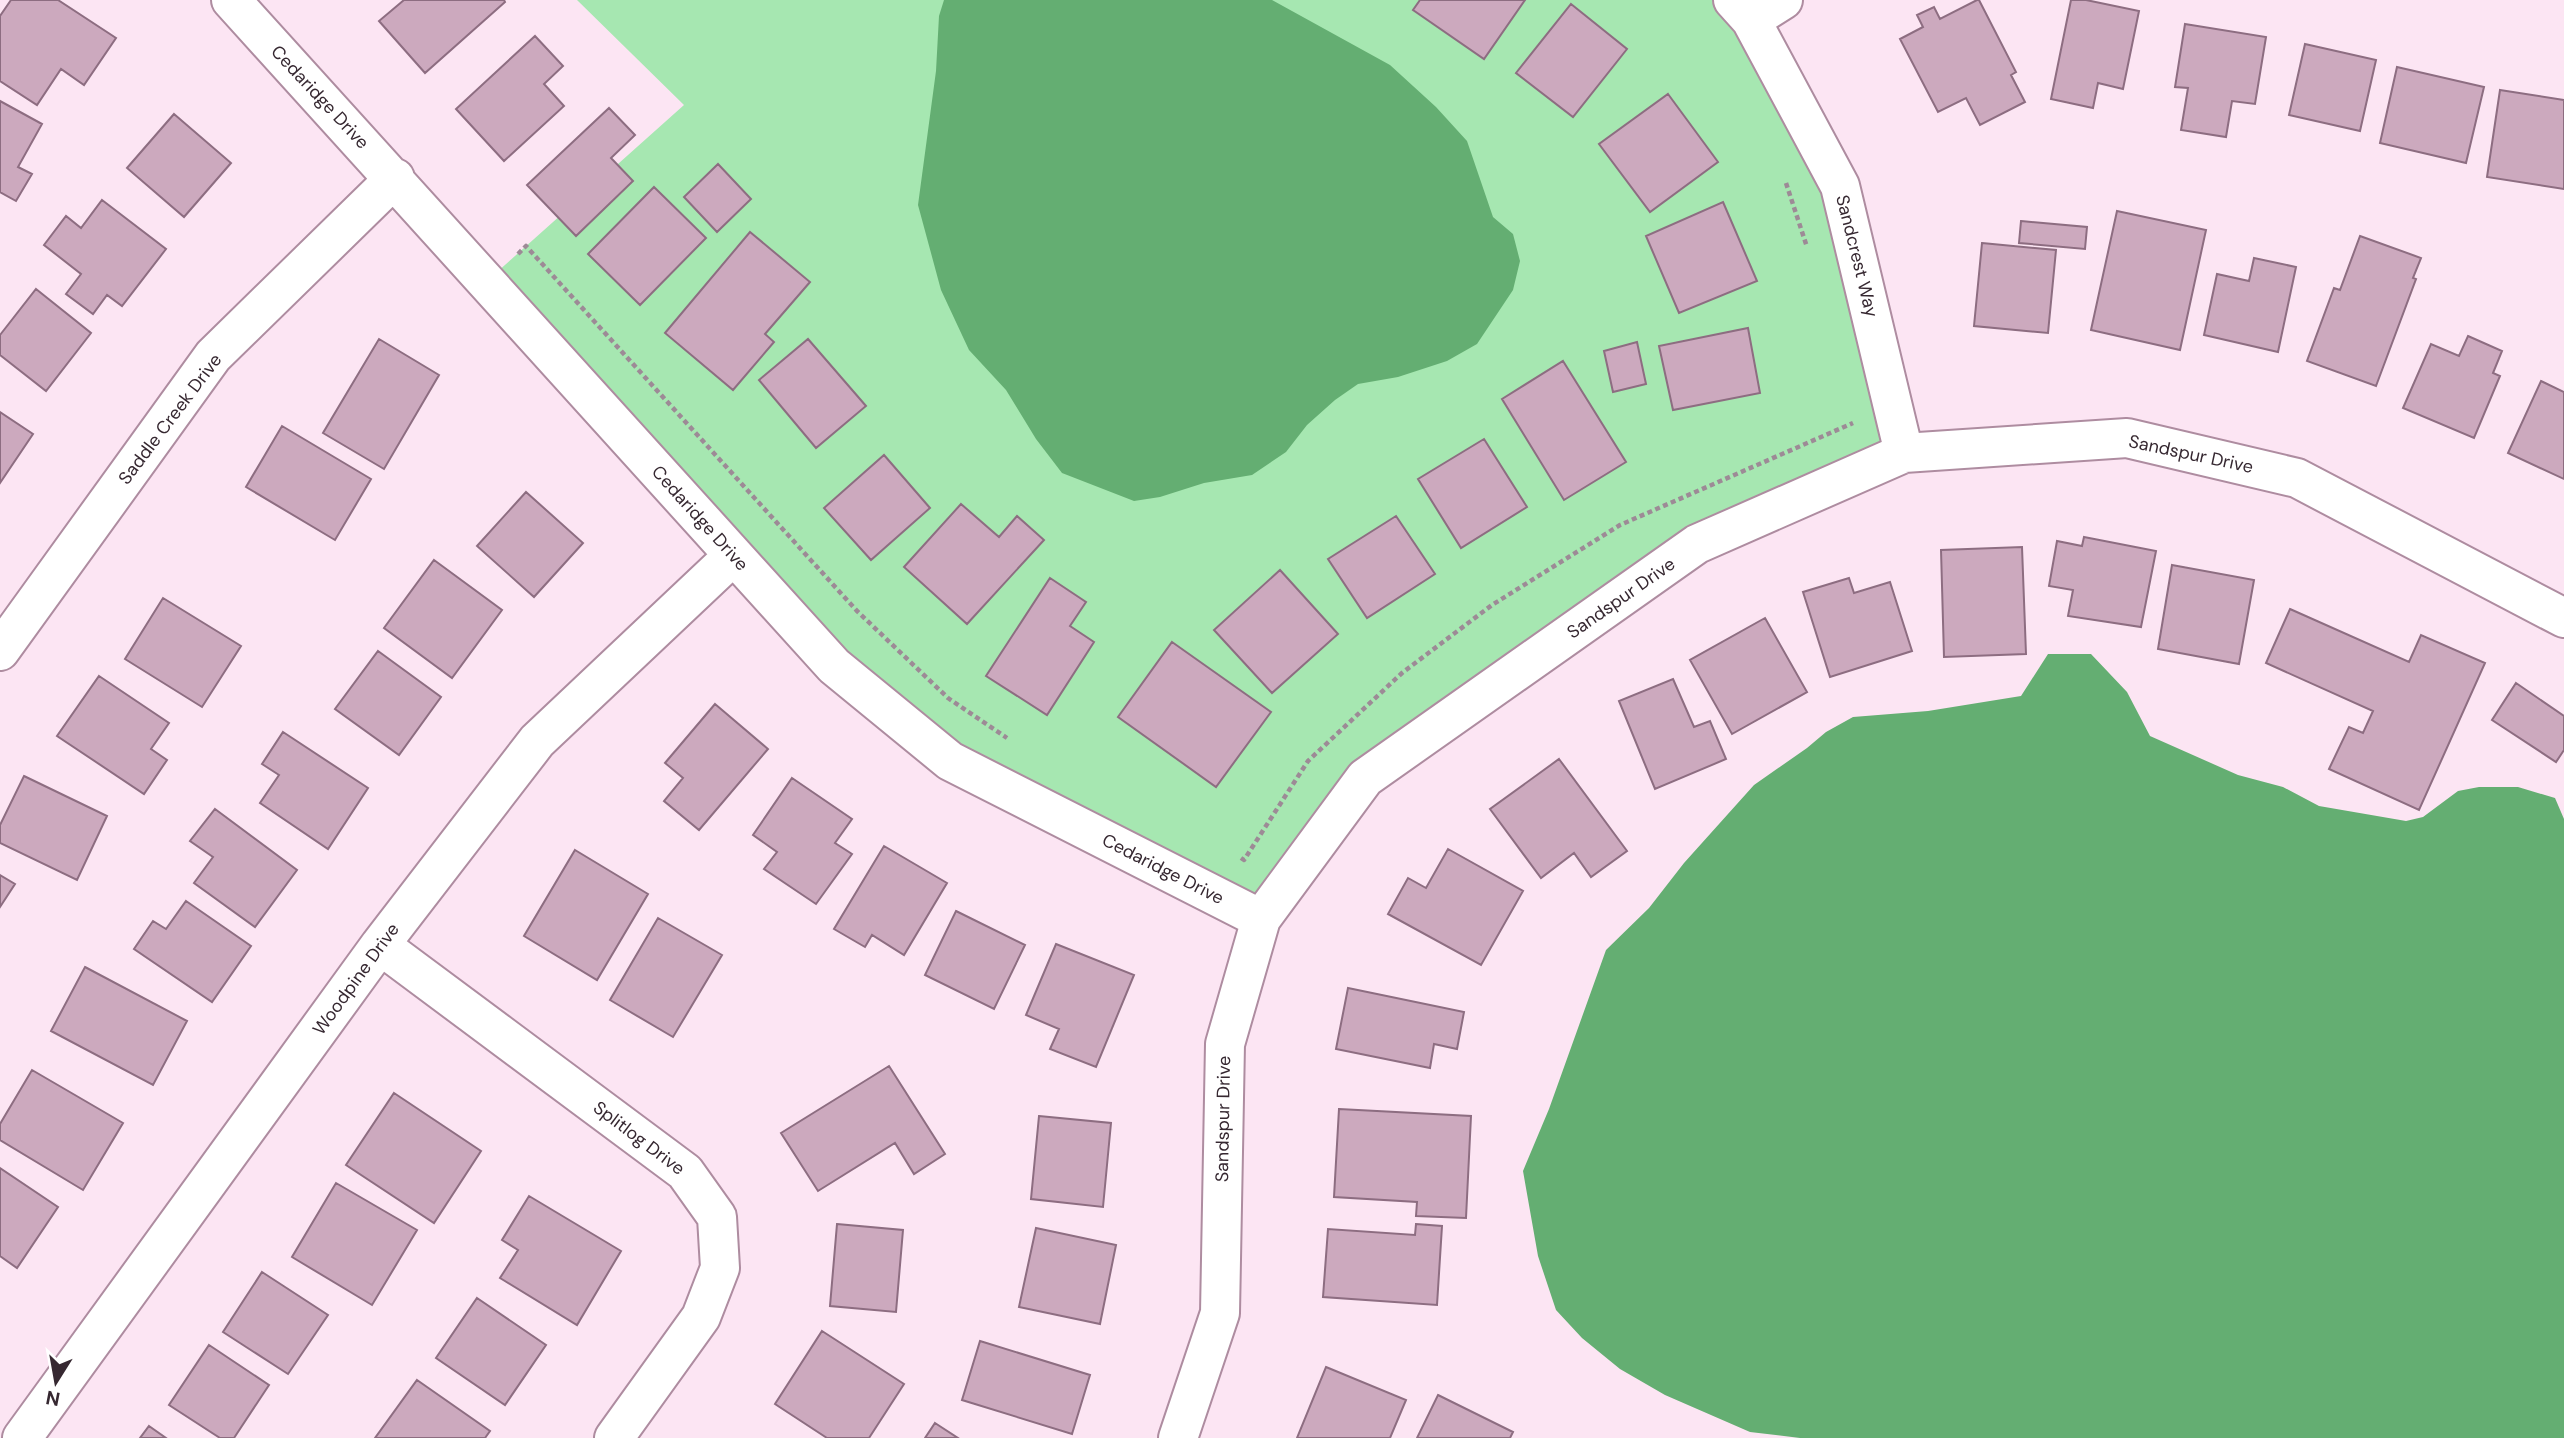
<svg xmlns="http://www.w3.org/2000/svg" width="2564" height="1438" viewBox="0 0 2564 1438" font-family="'DM Sans',sans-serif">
	<rect width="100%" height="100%" fill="#fce5f3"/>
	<path fill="#a6e7b1" d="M577 0H1733L1840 186 1904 453 1697 544 1365 778 1261 919 950 761 487 281 684 105Z"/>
	<path fill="#64ae72" d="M944 0H1272L1390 65 1436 107 1467 141 1493 217 1513 234 1520 261 1513 290 1477 344 1447 361 1398 377 1358 384 1335 400 1307 425 1286 452 1252 475 1204 483 1160 497 1134 501 1062 473 1036 439 1006 390 969 350 941 290 918 205 936 71 939 16Z
		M2048 654H2091L2127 692 2150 736 2238 775 2283 787 2319 806 2406 821 2423 817 2458 791 2479 787H2518L2555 798 2564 819V1438H1800L1750 1432 1665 1395 1620 1369 1582 1338 1556 1310 1538 1256 1523 1171 1549 1109 1606 950 1649 908 1684 863 1754 785 1807 748 1826 732 1853 717 1928 711 2021 696Z"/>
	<path fill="#cca9be" stroke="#8d6d81" stroke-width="2" d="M11 0H58L116 38 84 85 61 69 37 105 0 81V16Z
		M404 0H504L505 2 425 73 379 21Z
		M1420 0H1525L1484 59 1413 10Z
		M1977 0H1979L2016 72 2011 75 2025 102 1980 125 1966 98 1938 112 1900 39 1923 27 1917 15 1934 7 1940 19Z
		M2071 0H2086L2139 11 2123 89 2098 83 2093 108 2051 99Z
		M1571 4 1627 49 1573 117 1516 73Z
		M2185 24 2266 37 2255 104 2232 101 2226 137 2181 130 2188 88 2175 87Z
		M535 36 563 66 544 84 564 106 504 161 456 109Z
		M2305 44 2376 60 2360 131 2289 115Z
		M2397 67 2484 87 2466 163 2380 143Z
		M2500 90 2564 100V189L2487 177Z
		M1668 94 1718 162 1650 212 1599 144Z
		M0 101 42 124 18 167 32 174 16 201 0 192Z
		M609 108 635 135 611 158 633 181 576 236 527 185Z
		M174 114 231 163 184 217 127 168Z
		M718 164 751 199 717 232 684 197Z
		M654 187 706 238 640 305 588 254Z
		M102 200 166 249 122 306 107 295 93 314 66 294 81 274 44 245 66 216 81 228Z
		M1723 202 1757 281 1679 313 1646 236Z
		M2117 211 2206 230 2180 350 2091 330Z
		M2021 221 2087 227 2085 249 2019 243Z
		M750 232 810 282 765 334 774 342 733 390 665 333Z
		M2360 236 2421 258 2413 278 2416 279 2376 386 2307 361 2334 288 2340 290Z
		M1982 243 2056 250 2048 333 1974 326Z
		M2254 258 2296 267 2278 352 2204 335 2217 274 2249 281Z
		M36 289 91 333 46 391 0 355V335Z
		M1748 328 1760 393 1673 410 1659 346Z
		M2468 336 2502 351 2493 373 2500 376 2474 438 2403 408 2431 344 2459 356Z
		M379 339 439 375 384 469 323 433Z
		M808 339 866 406 816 448 759 380Z
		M1637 342 1646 384 1613 392 1604 351Z
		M1563 361 1626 462 1564 500 1502 399Z
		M2541 381 2564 392V479L2508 453Z
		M0 412 33 434 0 483Z
		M282 426 371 479 335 540 246 487Z
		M1484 439 1527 507 1461 548 1418 479Z
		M884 455 930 508 871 560 824 508Z
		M526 492 583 543 534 597 477 546Z
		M961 504 999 537 1017 516 1044 540 967 624 904 567Z
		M1396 516 1435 574 1367 618 1328 559Z
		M2084 537 2156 551 2141 627 2068 616 2073 590 2049 586 2057 541 2082 546Z
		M2022 547 2026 654 1944 657 1941 550Z
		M434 560 502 610 452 678 384 628Z
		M2172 565 2254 580 2239 664 2158 649Z
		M1280 570 1338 634 1272 693 1214 630Z
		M1050 578 1086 602 1070 626 1094 642 1047 715 986 676Z
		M1849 578 1854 593 1890 582 1912 651 1830 677 1803 592Z
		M163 598 241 646 202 707 125 659Z
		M2290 609 2409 662 2421 635 2485 663 2419 810 2329 769 2349 727 2363 733 2373 711 2266 663Z
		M1765 618 1807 692 1732 734 1690 660Z
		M1172 642 1271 712 1216 787 1118 717Z
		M378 651 441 697 399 755 335 709Z
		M99 676 169 723 151 749 167 760 144 794 57 736Z
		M1673 679 1694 727 1710 721 1726 759 1655 789 1619 701Z
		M2516 683 2564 716V750L2556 762 2492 720Z
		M715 704 768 749 699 830 664 801 683 778 665 763Z
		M283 732 368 788 328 849 260 803 279 775 262 764Z
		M1559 759 1627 851 1591 877 1574 853 1541 878 1490 809Z
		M24 776 107 816 77 880 0 843V825Z
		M792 778 852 819 835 843 852 854 816 904 764 869 777 852 753 835Z
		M215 809 297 870 255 927 194 883 213 857 190 841Z
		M884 846 947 883 904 955 872 935 865 947 834 929Z
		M1448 849 1523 891 1481 965 1388 914 1408 878 1426 888Z
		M575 850 648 894 597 980 524 936Z
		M0 875 15 884 0 907Z
		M186 901 251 946 212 1002 134 949 153 921 166 929Z
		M956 911 1025 945 994 1009 925 975Z
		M658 918 722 955 673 1037 610 1000Z
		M1056 944 1134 975 1096 1067 1050 1049 1059 1029 1026 1015Z
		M85 967 187 1021 153 1085 51 1031Z
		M1348 988 1464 1012 1457 1049 1434 1044 1430 1068 1336 1049Z
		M889 1066 945 1154 914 1174 895 1143 818 1191 781 1133Z
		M32 1070 123 1123 83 1190 0 1140V1124Z
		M394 1093 481 1151 434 1223 346 1165Z
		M1339 1109 1471 1116 1466 1218 1416 1216 1417 1202 1334 1197Z
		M1039 1116 1111 1123 1103 1207 1031 1199Z
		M0 1168 58 1207 17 1268 0 1256Z
		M336 1183 417 1230 372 1305 292 1257Z
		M529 1196 621 1251 577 1325 500 1278 518 1250 502 1240Z
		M837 1224 903 1230 896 1312 830 1306Z
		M1416 1224 1442 1226 1437 1305 1323 1297 1328 1229 1415 1235Z
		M1036 1228 1116 1245 1100 1324 1019 1307Z
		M262 1272 328 1315 288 1374 223 1332Z
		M477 1298 546 1345 505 1405 436 1358Z
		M822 1331 904 1384 869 1438H827L775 1404Z
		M980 1341 1090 1375 1072 1434 962 1400Z
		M209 1345 269 1385 234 1438H220L169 1405Z
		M1326 1367 1406 1400 1390 1438H1297Z
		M417 1380 490 1431 485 1438H375Z
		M1438 1395 1513 1432 1510 1438H1417Z
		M935 1423 958 1438H925Z
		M149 1426 166 1438H140Z"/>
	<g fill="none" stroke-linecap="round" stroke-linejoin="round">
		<g stroke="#ae8ca0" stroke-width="42">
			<path id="minor" d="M231 0 834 666 950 761 1261 919
				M1733 0 1751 20 1840 186 1904 453
				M1751 20 1783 0
				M0 651 213 356 395 178
				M380 945 685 1172 717 1217 720 1268 701 1317 614 1438
				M22 1438 380 945 537 741 733 556
				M1178 1438 1220 1313 1225 1044 1261 919 1365 778 1697 544 1904 453 2127 438 2297 478 2564 618"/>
		</g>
		<path stroke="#9d8a96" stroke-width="4.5" stroke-dasharray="5 3.5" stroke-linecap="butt" d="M1786 183 1807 247
			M518 254 526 246 857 611 948 698 1007 738
			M1241 858 1244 860 1308 761 1402 673 1492 605 1620 525 1853 423"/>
		<use href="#minor" stroke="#fff" stroke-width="38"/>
	</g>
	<g text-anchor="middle" stroke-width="5" stroke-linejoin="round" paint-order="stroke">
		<g font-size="18" fill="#362831" stroke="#fff">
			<text transform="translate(320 97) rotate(47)" y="6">Cedaridge Drive</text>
			<text transform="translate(1857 256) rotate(76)" y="6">Sandcrest Way</text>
			<text transform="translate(170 419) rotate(-53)" y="6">Saddle Creek Drive</text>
			<text transform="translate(2191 454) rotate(12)" y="6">Sandspur Drive</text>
			<text transform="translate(700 518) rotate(48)" y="6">Cedaridge Drive</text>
			<text transform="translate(1621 598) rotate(-35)" y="6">Sandspur Drive</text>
			<text transform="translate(1163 869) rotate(27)" y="6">Cedaridge Drive</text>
			<text transform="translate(356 979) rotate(-54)" y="6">Woodpine Drive</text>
			<text transform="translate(1223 1119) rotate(-89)" y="6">Sandspur Drive</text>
			<text transform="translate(639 1138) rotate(37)" y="6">Splitlog Drive</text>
		</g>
	</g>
	<g transform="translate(56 1382) rotate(191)" stroke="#ffffff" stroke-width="5" paint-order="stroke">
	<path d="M0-5L12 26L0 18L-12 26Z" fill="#362831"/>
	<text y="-10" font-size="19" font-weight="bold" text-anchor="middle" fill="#362831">N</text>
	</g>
</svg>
